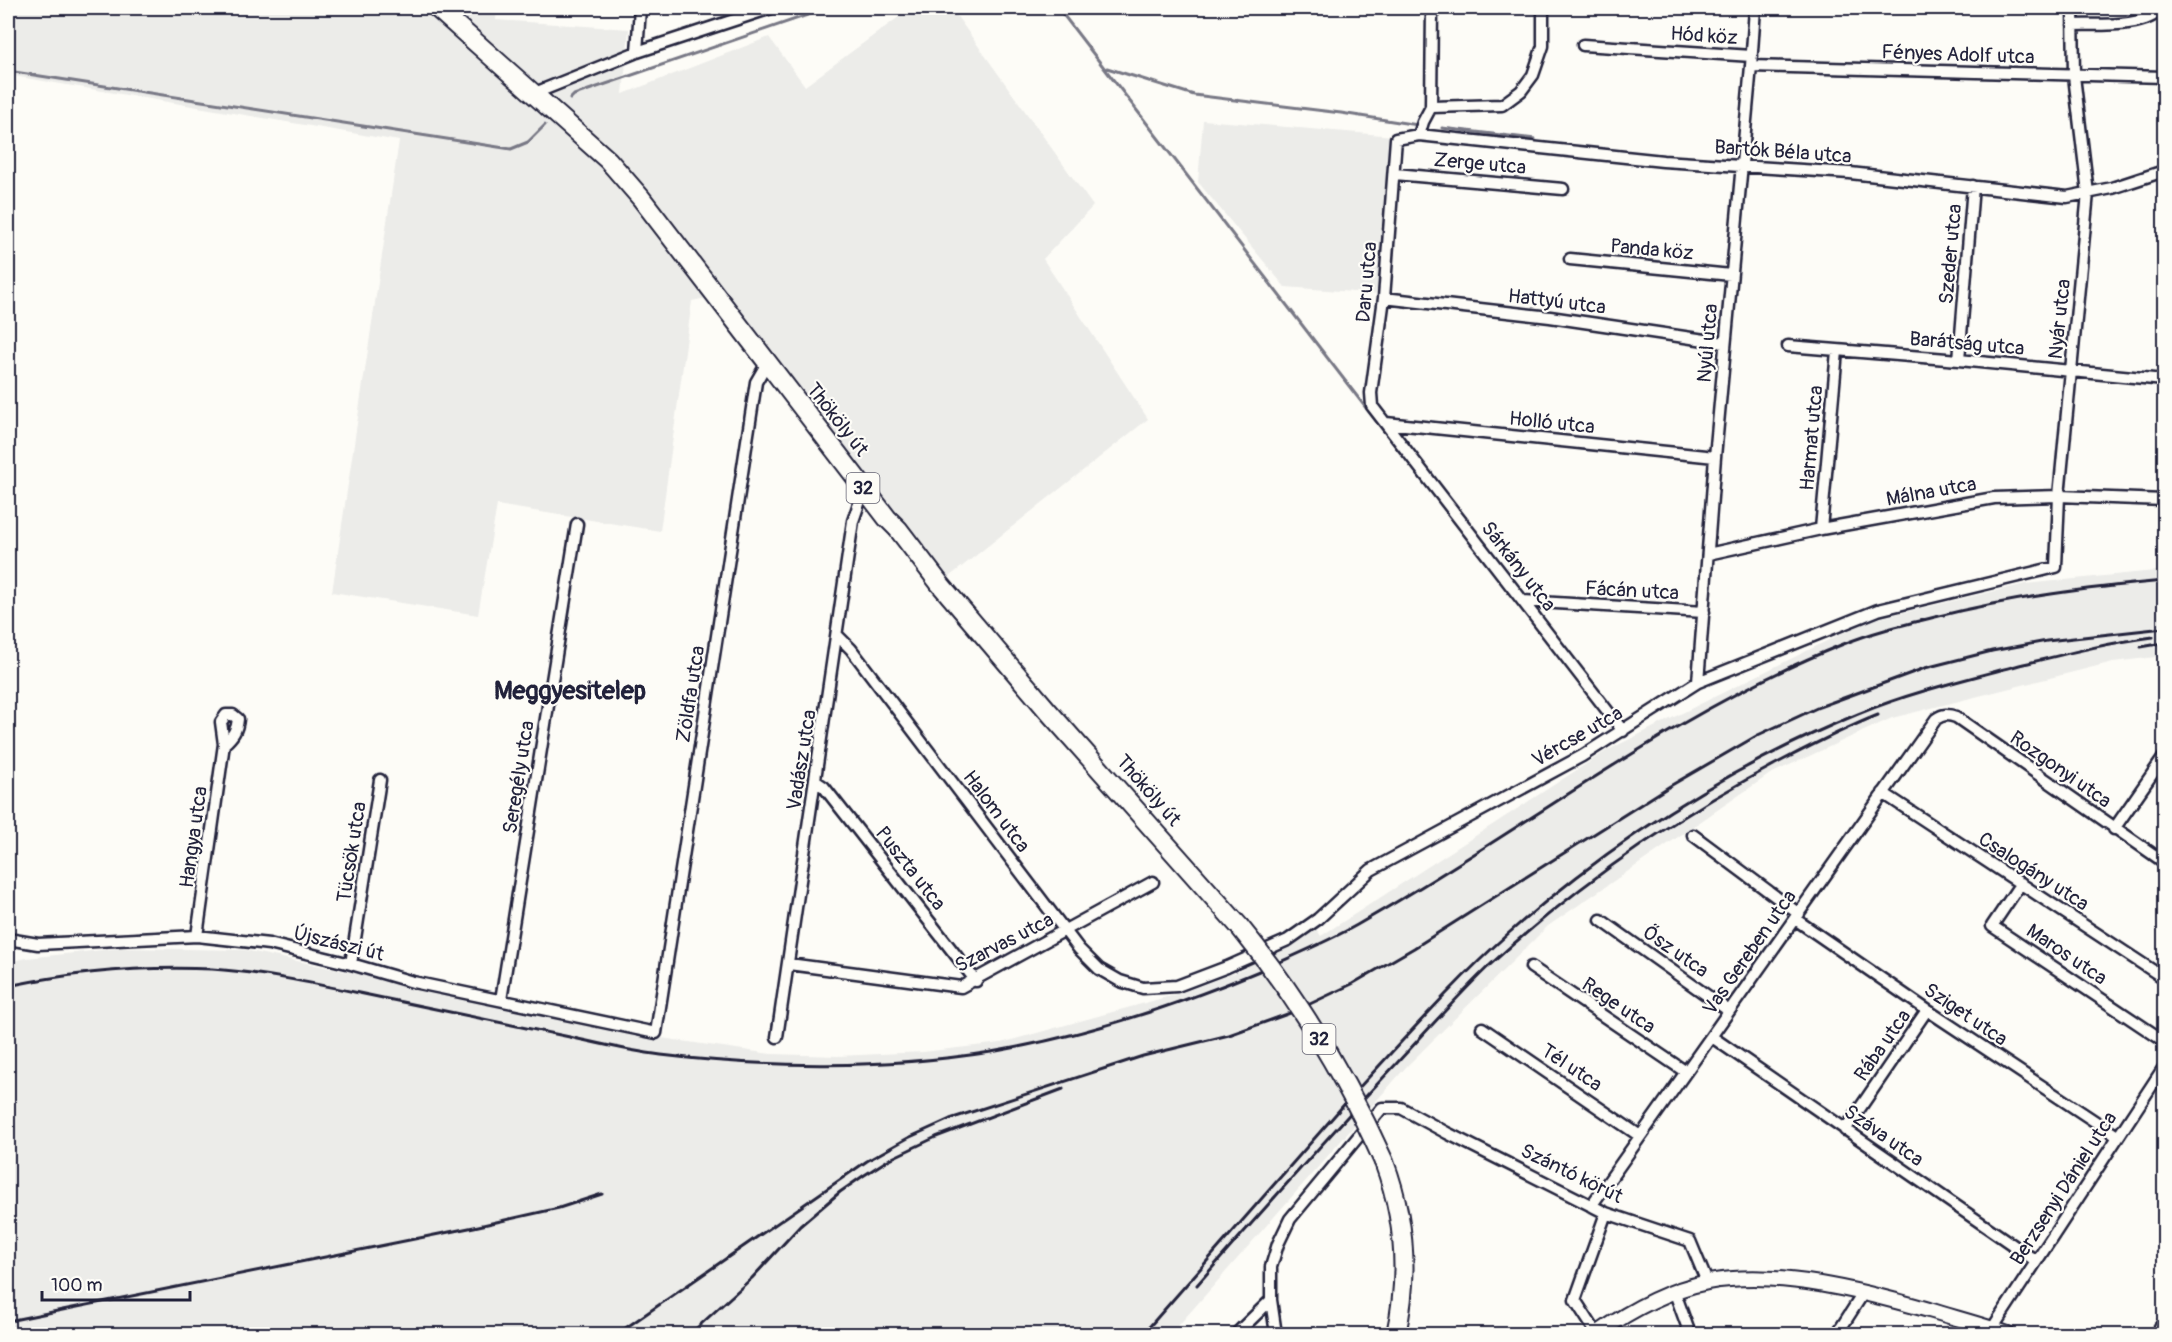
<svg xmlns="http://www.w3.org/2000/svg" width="2172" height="1342" viewBox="0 0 2172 1342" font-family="Pangolin,sans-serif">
	<rect width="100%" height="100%" fill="#fdfcf7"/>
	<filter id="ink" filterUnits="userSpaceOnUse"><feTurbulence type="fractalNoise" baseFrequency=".0167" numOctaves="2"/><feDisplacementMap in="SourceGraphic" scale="12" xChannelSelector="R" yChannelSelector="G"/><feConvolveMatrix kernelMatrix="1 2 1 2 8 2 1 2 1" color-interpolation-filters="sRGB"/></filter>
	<g filter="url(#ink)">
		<path fill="#ecece9" d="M8 8H497L496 20 629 29 623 94 769 37 805 86 911 8H951L1093 206 1043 259 1148 419 940 584 715 296 692 301 660 531 497 505 478 615 332 592 399 141 8 75Z
			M1203 120 1394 136 1382 294 1285 287 1198 182Z
			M2164 570V656L2113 662 1892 718 1770 774 1548 926 1407 1066 1171 1334H8V962L27 958 121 948 245 950 661 1038 771 1054 838 1056 923 1052 1001 1043 1181 993 1242 970 1313 924 1321 936 1606 751 1867 621 2025 584Z"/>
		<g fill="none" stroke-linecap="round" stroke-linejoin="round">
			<path stroke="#787885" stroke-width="3" d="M1058 8 1403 456
				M1107 68 1194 95 1341 113 1418 125
				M8 71 511 149 528 142 545 125
				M570 99 574 95 828 8
				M1442 128 1535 139"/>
			<g stroke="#22223b" stroke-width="15">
				<path id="minor" d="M2073 25C2098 24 2144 29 2162 8
					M1583 45 1752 56
					M637 52 640 8
					M1751 66 2164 77
					M535 93 637 52 771 8
					M1431 107 1502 105 1521 91 1533 75 1543 46V8
					M1419 135 1423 122 1431 107 1432 8
					M1395 174 1563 189
					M1570 259 1731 275
					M1384 298 1550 317 1725 343
					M1788 346 1959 360 2164 380
					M1959 360 1973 186
					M1386 423 1715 457
					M1821 529 1837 351
					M1708 554 1821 529 1994 498 2059 496 2164 500
					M1523 601 1704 612
					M838 636 851 649 1079 949 1099 969 1120 981 1143 988 1177 986 1227 967 1288 940 1318 919 1371 870 1582 756 1698 682 1878 610 2056 567 2059 496 2088 193 2074 76 2073 8
					M1698 682 1715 457 1751 66 1755 8
					M1623 731 1372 406 1371 393 1384 298 1396 139 1419 135 1663 161 1850 173 2067 197 2112 188 2164 171
					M815 781 824 787 976 981
					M1883 793 2164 978
					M2114 829 2164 757
					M1693 835 1799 914
					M2021 883 1992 926 2164 1041
					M1795 919 1927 1010 2117 1136
					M1601 920 1729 1011
					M197 936 224 744 221 722 226 715H233L238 719C237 730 233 736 224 744
					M8 939 38 944 197 936 269 944 351 964 413 982 656 1033 756 382 767 363
					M351 964 380 780
					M789 964 961 987 1153 882
					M1531 967 1686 1072
					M501 1000 577 524
					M1482 1028 1640 1136
					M777 1037 853 521 864 489
					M1712 1037 2036 1261
					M1845 1130 1927 1010
					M1591 1206 1936 719C1943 714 1948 714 1956 717L2164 862
					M1675 1293 1690 1334
					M1992 1329 2164 1067
					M1236 1334 1271 1300
					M1276 1334 1271 1300V1267L1278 1244 1290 1219 1382 1108H1401L1447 1133 1606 1213 1690 1241 1707 1282
					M1597 1334 1575 1300 1606 1213
					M1837 1334 1864 1292
					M2155 1334 2164 1322"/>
			</g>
			<g stroke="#22223b" stroke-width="18">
				<path id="tertiary" d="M1597 1334C1629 1311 1668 1290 1708 1282 1778 1269 1862 1291 1929 1310 1955 1318 1982 1325 2008 1334"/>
			</g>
			<g stroke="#22223b" stroke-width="22">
				<path id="primary" d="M437 8 608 160 641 198 887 518 898 529 940 584 1048 711 1239 926
					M1384 1162C1405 1218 1409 1276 1396 1334"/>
			</g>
			<use href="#minor" stroke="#fdfcf7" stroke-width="10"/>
			<use href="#tertiary" stroke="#fdfcf7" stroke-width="14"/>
			<use href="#primary" stroke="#fdfcf7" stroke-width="18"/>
			<path stroke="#22223b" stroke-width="3" d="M2141 647 2164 643
				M8 986C74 972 144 966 212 969 259 972 312 983 359 993 426 1007 493 1021 560 1035 593 1042 627 1051 661 1055 768 1068 884 1069 991 1052 1085 1036 1176 1006 1264 969 1295 955 1327 942 1357 925 1519 834 1667 715 1841 645 1872 632 1906 624 1939 616 2015 597 2087 588 2164 581
				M1197 1285C1263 1210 1329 1135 1397 1063 1428 1030 1458 995 1491 964 1579 884 1677 815 1783 760 1814 744 1845 728 1878 715
				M8 1321 474 1227 559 1208 602 1194
				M617 1334 867 1161 908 1138 950 1119 1143 1056 1229 1035 1293 1012 1352 984 1414 948 1670 786 1758 735 1819 707 1925 668 1992 651 2047 641 2164 628
				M690 1334 752 1278 800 1226 840 1192 863 1176 888 1160 936 1137 1063 1089
				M1143 1334C1213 1253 1284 1172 1356 1091 1406 1037 1455 981 1510 932 1613 841 1732 766 1858 714 1909 693 1963 680 2016 666 2061 655 2106 643 2153 637"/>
			<g stroke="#22223b" stroke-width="22" stroke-linecap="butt">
				<path id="primary-bridge" d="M1239 926C1298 998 1346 1077 1384 1162"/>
			</g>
			<use href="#primary-bridge" stroke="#fdfcf7" stroke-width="18"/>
		</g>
	</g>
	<g text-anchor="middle" stroke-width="4.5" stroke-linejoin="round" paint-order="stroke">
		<g fill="#fdfcf7" stroke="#646373" stroke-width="1.5">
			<rect x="846.5" y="473" width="33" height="30" rx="4.5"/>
			<rect x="1302.5" y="1024" width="33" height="30" rx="4.5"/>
		</g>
		<g font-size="18" font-weight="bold" fill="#22223b">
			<text x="863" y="494">32</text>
			<text x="1319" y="1045">32</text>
		</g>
		<g font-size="20" fill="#22223b" stroke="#fdfcf7">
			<text transform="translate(1704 35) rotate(4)" y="7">Hód köz</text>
			<text transform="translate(1958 54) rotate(2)" y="7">Fényes Adolf utca</text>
			<text transform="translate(1783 151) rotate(4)" y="7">Bartók Béla utca</text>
			<text transform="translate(1480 163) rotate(5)" y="7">Zerge utca</text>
			<text transform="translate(1652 249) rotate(5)" y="7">Panda köz</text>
			<text transform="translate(1950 254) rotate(-85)" y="7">Szeder utca</text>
			<text transform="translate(1366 282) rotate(-85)" y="7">Daru utca</text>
			<text transform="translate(1557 301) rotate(7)" y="7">Hattyú utca</text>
			<text transform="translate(2059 319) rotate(-84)" y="7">Nyár utca</text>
			<text transform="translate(1707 343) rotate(-85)" y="7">Nyúl utca</text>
			<text transform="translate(1967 343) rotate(5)" y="7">Barátság utca</text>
			<text transform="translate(838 419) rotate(52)" y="7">Thököly út</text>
			<text transform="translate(1552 422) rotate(6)" y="7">Holló utca</text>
			<text transform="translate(1811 438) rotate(-85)" y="7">Harmat utca</text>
			<text transform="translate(1931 491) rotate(-10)" y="7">Málna utca</text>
			<text transform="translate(1519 566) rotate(52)" y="7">Sárkány utca</text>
			<text transform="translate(1632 590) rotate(3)" y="7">Fácán utca</text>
			<text transform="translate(690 694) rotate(-81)" y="7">Zöldfa utca</text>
			<text transform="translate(1577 736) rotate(-30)" y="7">Vércse utca</text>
			<text transform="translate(801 760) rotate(-81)" y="7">Vadász utca</text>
			<text transform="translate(2061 769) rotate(35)" y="7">Rozgonyi utca</text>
			<text transform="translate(518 777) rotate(-81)" y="7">Seregély utca</text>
			<text transform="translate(1149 790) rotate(49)" y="7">Thököly út</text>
			<text transform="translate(997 811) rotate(53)" y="7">Halom utca</text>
			<text transform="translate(193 837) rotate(-82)" y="7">Hangya utca</text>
			<text transform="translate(351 852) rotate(-81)" y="7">Tücsök utca</text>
			<text transform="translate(911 868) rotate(52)" y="7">Puszta utca</text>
			<text transform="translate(2034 871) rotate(33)" y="7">Csalogány utca</text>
			<text transform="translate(1004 942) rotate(-27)" y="7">Szarvas utca</text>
			<text transform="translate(339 943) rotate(14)" y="7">Újszászi út</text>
			<text transform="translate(1676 951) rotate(35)" y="7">Ősz utca</text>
			<text transform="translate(1749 952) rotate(-55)" y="7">Vas Gereben utca</text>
			<text transform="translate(2067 954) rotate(34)" y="7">Maros utca</text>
			<text transform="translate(1619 1005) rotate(34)" y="7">Rege utca</text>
			<text transform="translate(1966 1014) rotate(34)" y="7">Sziget utca</text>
			<text transform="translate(1882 1045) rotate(-55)" y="7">Rába utca</text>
			<text transform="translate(1572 1067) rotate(34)" y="7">Tél utca</text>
			<text transform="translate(1884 1135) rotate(35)" y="7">Száva utca</text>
			<text transform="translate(1572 1173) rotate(26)" y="7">Szántó körút</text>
			<text transform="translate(2063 1188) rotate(-57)" y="7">Berzsenyi Dániel utca</text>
		</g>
		<g font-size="26" font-weight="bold" fill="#22223b" stroke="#fdfcf7">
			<text x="570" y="699">Meggyesitelep</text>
		</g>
	</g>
	<rect width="2172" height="1342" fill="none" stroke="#fdfcf7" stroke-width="30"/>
	<rect x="15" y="15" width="2142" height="1312" fill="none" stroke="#22223b" stroke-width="2" filter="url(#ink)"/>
	<path d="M42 1291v9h148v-9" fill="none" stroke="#22223b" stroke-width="3"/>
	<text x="51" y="1291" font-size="18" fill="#22223b" stroke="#fdfcf7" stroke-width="4.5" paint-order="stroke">100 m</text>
</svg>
